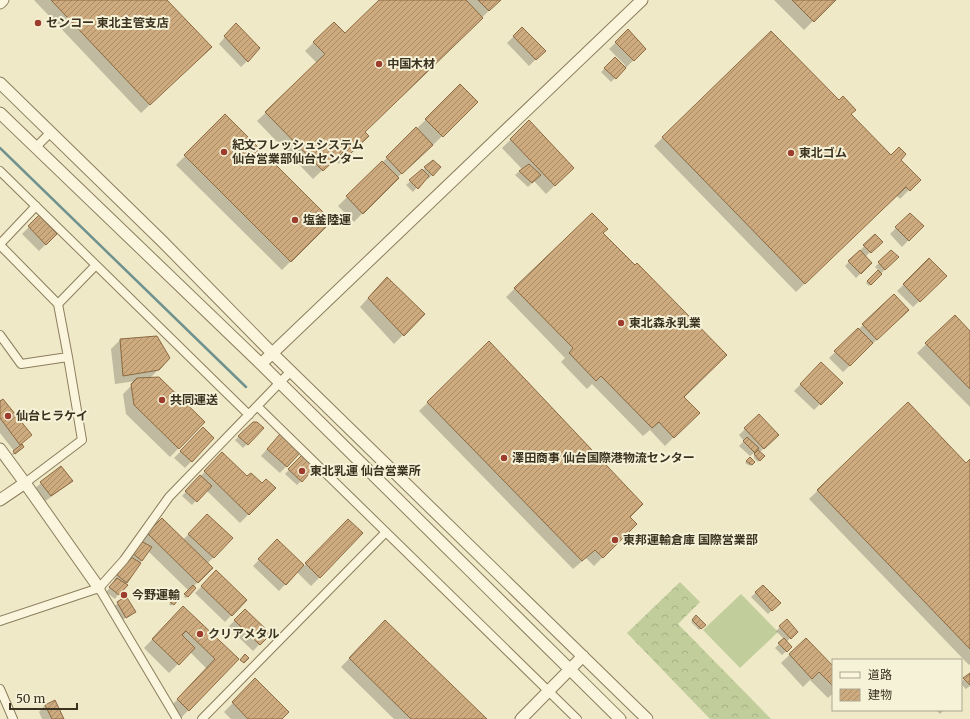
<svg xmlns="http://www.w3.org/2000/svg" width="970" height="719" viewBox="0 0 970 719" font-family="Merriweather,'Noto Sans JP',serif">
	<defs>
		<pattern id="forest-crowns" width="20" height="18" patternUnits="userSpaceOnUse"><rect width="20" height="18" fill="#c1ce9b"/><path d="M2 6a3 3 0 1 1 6 0M12 15a3 3 0 1 1 6 0" fill="none" stroke="#a7b185"/></pattern>
		<pattern id="building-hatch" width="6" height="6" patternUnits="userSpaceOnUse"><rect width="6" height="6" fill="#ceab7e"/><path d="M-1 1l2-2M0 6l6-6M5 7l2-2" fill="none" stroke="#a88c67"/></pattern>
	</defs>
	<rect width="100%" height="100%" fill="#efe9c8"/>
	<path fill="url(#forest-crowns)" d="M680 582 700 602 678 624 771 719H710L627 633Z"/>
	<path fill="#c1ce9b" d="M741 594 778 632 740 668 703 630Z"/>
	<path fill="#0003" d="M34 0H166L202 56 141 113Z
		M381 0H500L364 132 368 136 339 164 334 159 313 179 257 121 317 63 305 51 314 42 345 35Z
		M774 0H834L804 30Z
		M522 28 544 51 529 66 507 43Z
		M230 31 247 61 241 67 219 44Z
		M628 31 645 49 611 82 601 72 615 58 624 67 625 65 609 49Z
		M771 32 891 156 900 160 919 180 900 199 896 195 796 292 654 146Z
		M460 86 477 102 433 145V144L397 178 354 222 338 206Z
		M225 116 331 221 282 270 176 165Z
		M529 122 573 168 546 194 534 181 528 187 515 175 522 169 502 148Z
		M433 161 432 175 428 179 426 177 413 192 406 185Z
		M592 214 683 397 698 413 665 446 650 430 643 436 592 384 587 389 561 362 565 358 506 297Z
		M910 214 922 226 902 247 890 234Z
		M39 217 56 234 39 251 22 234Z
		M875 235 881 242 865 257 871 263 856 278 845 266Z
		M891 251 897 257 869 286 866 283 879 271 875 267Z
		M929 260 945 276 913 307 897 291Z
		M378 287 424 314 394 344 360 307Z
		M894 295 908 310 843 372 829 358Z
		M954 317 970 333V407L917 353Z
		M120 340 158 370 149 379 204 422 170 457 126 414 123 394 136 381 115 384 111 349Z
		M489 343 628 518 635 524 594 566 586 558 573 569 419 411Z
		M821 364 841 383 814 410 794 391Z
		M0 403 23 447 13 455 12 454 14 451 0 433Z
		M908 404 966 464 970 460V664L969 665 809 499Z
		M263 428 243 448 235 440 239 436Z
		M203 429 213 438 185 468 174 458Z
		M745 429 778 435 759 453 763 456 758 462 754 458V453L750 456 739 446 744 441 739 435Z
		M273 442 299 453 280 473 261 456Z
		M222 453 247 478 262 485 274 488 240 523 206 490 192 505 182 496Z
		M302 456 301 481 297 485 285 474Z
		M750 458 754 462 750 466 745 463Z
		M61 467 72 481 65 487 44 502 34 489Z
		M162 519 183 540 201 521 232 538 207 564 212 568 193 587 195 588 186 598 184 597 189 591 148 551 115 599 106 592 115 581 114 580 139 542Z
		M339 529 320 577 311 586 297 572 279 591 253 566 277 541 304 566Z
		M216 572 246 600 225 622 195 593Z
		M763 586 779 603 768 614 751 597Z
		M178 594 180 596 171 606 169 604Z
		M125 598 134 612 121 621 113 607Z
		M183 607 237 659 180 719 169 708 207 669 190 652 169 673 144 648Z
		M245 610 269 634 253 651 228 627Z
		M696 617 704 625 699 630 691 622Z
		M786 621 797 632 786 642 791 647 782 655 775 648 784 639 776 631Z
		M385 622 485 719H394L341 667Z
		M806 639 833 668V693L828 698 810 680 803 687 781 663Z
		M970 674V686L966 689 961 684V682Z
		M255 680 281 719H231L224 712Z
		M45 705 63 719H42L39 712Z
		M936 710H944L940 714Z"/>
	<g fill="none" stroke-linecap="round" stroke-linejoin="round">
		<path stroke="#6f928f" stroke-width="2.5" d="M0 148 246 387"/>
	</g>
	<path fill="url(#building-hatch)" stroke="#8c6a42" d="M51 0H167L212 47 150 105Z
		M379 0H466L483 18 365 132 369 136 348 156 344 151 323 171 265 112 325 54 313 42 334 22 345 33Z
		M478 0H501L489 11Z
		M792 0H836L814 22Z
		M236 23 260 48 248 62 224 36Z
		M522 27 546 51 536 60 513 36Z
		M628 29 646 49 634 61 615 42Z
		M771 31 839 100 843 96 856 110 851 114 891 155 899 147 906 154 901 160 921 180 910 191 906 187 805 284 662 137Z
		M615 57 626 68 616 79 604 68Z
		M460 84 478 102 443 137 425 119Z
		M225 114 332 221 291 262 184 155Z
		M529 120 574 168 555 186 510 139Z
		M416 127 433 145 402 174 386 157Z
		M433 160 441 167 433 176 424 167Z
		M382 161 399 178 363 214 346 196Z
		M529 164 541 175 532 183 519 171Z
		M422 169 429 176 418 189 409 180Z
		M592 213 608 229 603 233 635 265 637 263 727 355 684 397 700 413 674 438 659 422 652 428 601 376 596 381 569 353 573 348 514 288Z
		M910 213 924 226 909 241 895 227Z
		M39 215 57 234 46 245 28 226Z
		M875 234 883 242 871 253 863 245Z
		M860 250 872 263 861 274 848 261Z
		M891 250 899 257 885 270 878 262Z
		M929 258 947 276 920 302 903 284Z
		M878 270 882 274 871 285 867 281Z
		M387 277 425 314 404 336 368 298Z
		M894 294 909 310 877 340 862 324Z
		M955 315 970 331V389L925 343Z
		M858 328 873 343 850 366 834 351Z
		M157 336 170 358 159 370 123 376 120 339Z
		M489 341 643 504 630 517 637 524 603 558 595 550 582 561 427 402Z
		M821 362 843 383 821 405 800 384Z
		M159 377 205 422 179 449 134 405 131 384 137 378Z
		M3 399 32 435 20 445 0 418V401Z
		M908 402 966 463 970 459V649L817 490Z
		M759 414 779 435 764 449 744 428Z
		M253 422H257L264 428 248 445 238 436Z
		M203 427 214 438 192 462 180 451Z
		M280 434 300 453 287 467 267 449Z
		M747 437 759 448 755 453 743 441Z
		M22 444 24 447 15 454 13 451Z
		M758 450 765 456 760 461 754 454Z
		M222 452 247 476 251 473 262 483 266 479 276 488 249 515 204 471Z
		M302 455 315 467 302 482 288 469Z
		M750 457 755 462 752 465 746 461Z
		M61 466 73 481 51 496 40 482Z
		M200 475 212 486 197 502 185 491Z
		M207 514 233 538 214 558 188 534Z
		M162 518 213 568 198 583 147 533Z
		M348 519 363 533 320 578 305 563Z
		M277 539 304 565 286 585 258 559Z
		M141 541 152 547 142 561 132 553Z
		M131 557 141 563 127 583 117 575Z
		M216 570 247 600 232 616 201 586Z
		M117 578 128 585 119 595 109 587Z
		M193 585 196 588 188 597 184 594Z
		M763 585 781 603 772 611 755 592Z
		M178 593 181 596 174 605 170 602Z
		M126 596 136 612 126 618 117 602Z
		M183 606 239 659 189 711 177 699 215 659 186 631 182 635 195 648 179 665 152 639Z
		M245 609 271 634 260 645 234 620Z
		M696 615 706 625 701 629 692 620Z
		M787 619 798 632 791 639 779 626Z
		M385 620 487 719H411L349 658Z
		M784 638 792 647 787 652 778 643Z
		M806 638 833 666V686L819 672 812 679 789 654Z
		M245 654 249 658 244 663 240 660Z
		M970 673V685L963 678Z
		M255 678 289 712 282 719H248L232 702Z
		M55 700 64 719H52L45 705Z"/>
	<g fill="none" stroke-linecap="round" stroke-linejoin="round">
		<g stroke="#8c7d5d" stroke-width="10">
			<path id="minor" d="M35 148 51 132
				M0 171 249 415
				M0 244 36 206
				M0 245 58 304 68 357
				M58 304 96 265
				M0 335 21 364 68 357 82 440 25 483
				M257 406 577 719
				M99 588 177 719
				M0 621 99 588 124 560 169 497 291 371
				M0 689 13 719
				M202 719 386 532"/>
		</g>
		<g stroke="#8c7d5d" stroke-width="13">
			<path id="tertiary" d="M0 3 3 0
				M0 83 162 241 272 353 647 719
				M0 113 261 364 620 719
				M261 364 642 0
				M0 449 25 483 0 500
				M25 483 99 588
				M521 719 583 656"/>
		</g>
		<use href="#minor" stroke="#faf5dc" stroke-width="8"/>
		<use href="#tertiary" stroke="#faf5dc" stroke-width="11"/>
	</g>
	<g fill="#9c3c2c" stroke="#f6f2d8" stroke-width="1.5">
		<circle cx="38" cy="23" r="4"/>
		<circle cx="379" cy="64" r="4"/>
		<circle cx="224" cy="152" r="4"/>
		<circle cx="791" cy="153" r="4"/>
		<circle cx="295" cy="220" r="4"/>
		<circle cx="621" cy="323" r="4"/>
		<circle cx="162" cy="400" r="4"/>
		<circle cx="8" cy="416" r="4"/>
		<circle cx="504" cy="458" r="4"/>
		<circle cx="302" cy="471" r="4"/>
		<circle cx="615" cy="540" r="4"/>
		<circle cx="124" cy="595" r="4"/>
		<circle cx="200" cy="634" r="4"/>
	</g>
	<g text-anchor="middle" stroke-width="4" stroke-linejoin="round" paint-order="stroke">
		<g font-size="12" font-weight="bold" fill="#3c3220" stroke="#f6f2d8" text-anchor="start">
			<text x="46" y="27">センコー 東北主管支店</text>
			<text x="387" y="68">中国木材</text>
			<text x="232" y="149">紀文フレッシュシステム<tspan x="232" dy="14">仙台営業部仙台センター</tspan></text>
			<text x="799" y="157">東北ゴム</text>
			<text x="303" y="224">塩釜陸運</text>
			<text x="629" y="327">東北森永乳業</text>
			<text x="170" y="404">共同運送</text>
			<text x="16" y="420">仙台ヒラケイ</text>
			<text x="512" y="462">澤田商事 仙台国際港物流センター</text>
			<text x="310" y="475">東北乳運 仙台営業所</text>
			<text x="623" y="544">東邦運輸倉庫 国際営業部</text>
			<text x="132" y="599">今野運輸</text>
			<text x="208" y="638">クリアメタル</text>
		</g>
	</g>
	<rect x="832" y="659" width="130" height="52" fill="#f6f2d8" stroke="#aca58e"/>
	<rect x="840" y="672" width="20" height="6" fill="#faf5dc" stroke="#aca58e"/>
	<text x="868" y="679" font-size="12" fill="#3c3220">道路</text>
	<rect x="840" y="689" width="20" height="12" fill="url(#building-hatch)" stroke="#aca58e"/>
	<text x="868" y="699" font-size="12" fill="#3c3220">建物</text>
	<path d="M10 703v6h67v-6" fill="none" stroke="#3c3220" stroke-width="2"/>
	<text x="16" y="703" font-size="12" fill="#3c3220" stroke="#f6f2d8" stroke-width="3" paint-order="stroke">50 m</text>
</svg>
